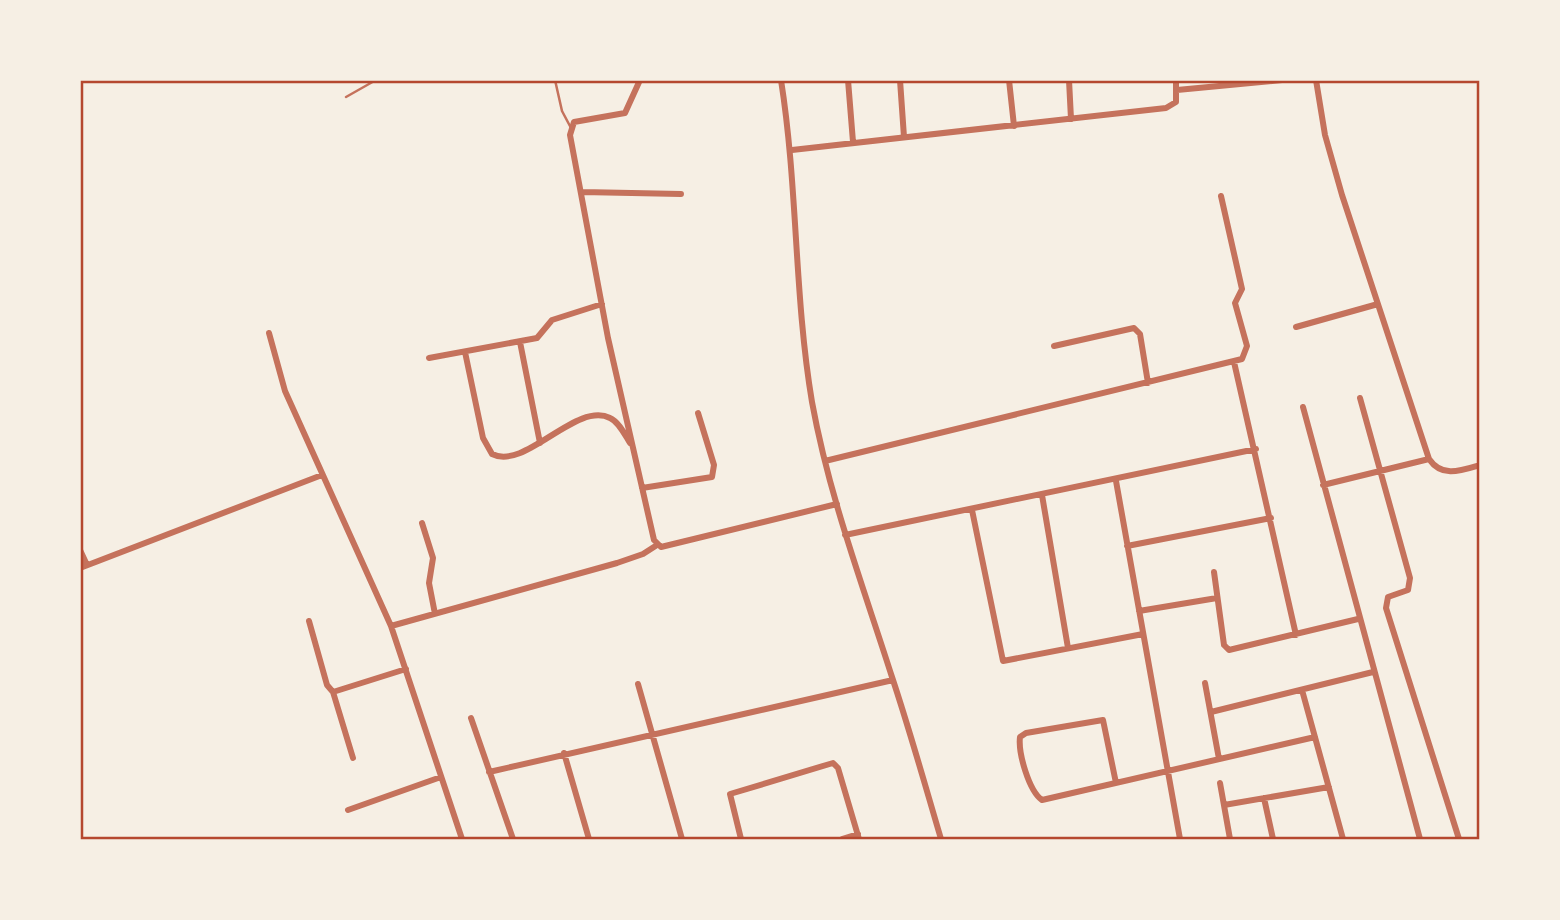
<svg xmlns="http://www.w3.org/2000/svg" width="1560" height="920" viewBox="0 0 1560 920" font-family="Mulish,sans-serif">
	<rect width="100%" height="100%" fill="#f6efe4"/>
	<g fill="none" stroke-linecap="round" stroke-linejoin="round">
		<path stroke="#c5725c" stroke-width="2.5" d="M555 80 562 111 571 128
			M346 97 376 80"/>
		<path stroke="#c5725c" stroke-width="6" d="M640 80 625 113 574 122 570 135 608 338 654 540 661 547 837 504
			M781 80C798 188 794 295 812 402 829 496 863 586 892 677 910 731 925 785 941 839
			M848 80 853 142
			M900 80 904 137
			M1009 80 1014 126
			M1069 80 1071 119
			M1316 80 1325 135 1342 195 1429 459C1442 478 1460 471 1480 465
			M1177 90 1282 80
			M792 150 1166 108 1176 102V80
			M582 192 681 194
			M1296 327 1378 304
			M269 333 285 391 391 626 462 839
			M520 342 540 443
			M1054 346 1134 328 1140 334 1148 383
			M465 352 483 438 492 454C525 471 576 401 610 418 619 422 625 435 630 443
			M429 358 537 338 552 320 602 304
			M1234 362 1296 635
			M1360 398 1410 578 1408 590 1388 597 1386 608 1459 839
			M1303 407 1420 839
			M825 461 1242 359 1247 346 1235 303 1242 289 1221 196
			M1116 481 1180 839
			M1323 485 1429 459
			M642 488 712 477 714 465 698 413
			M1042 495 1068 648
			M972 510 1003 661 1143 634
			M422 523 433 558 429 583 435 614
			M845 535 1256 449
			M1127 546 1271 518
			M80 550 87 565
			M80 568 322 475
			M1214 572 1224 645 1229 650 1358 619
			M1139 611 1217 598
			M309 621 327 685 333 692 406 669
			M391 626 617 563 643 554 657 545
			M1205 683 1219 759
			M638 684 682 839
			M1302 690 1343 839
			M333 692 353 758
			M1211 712 1373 672
			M471 718 513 839
			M564 753 589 839
			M489 772 893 680
			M1116 783 1103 720 1026 733 1020 737C1018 753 1029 791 1042 800L1315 737
			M1220 783 1230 839
			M1264 798 1273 839
			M1224 805 1329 787
			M348 810 441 777
			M741 839 730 794 833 763 838 768 859 839
			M842 839 858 834"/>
	</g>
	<rect width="1560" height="920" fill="none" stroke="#f6efe4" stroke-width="164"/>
	<rect x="82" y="82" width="1396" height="756" fill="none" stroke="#b5482f" stroke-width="2.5"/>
</svg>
